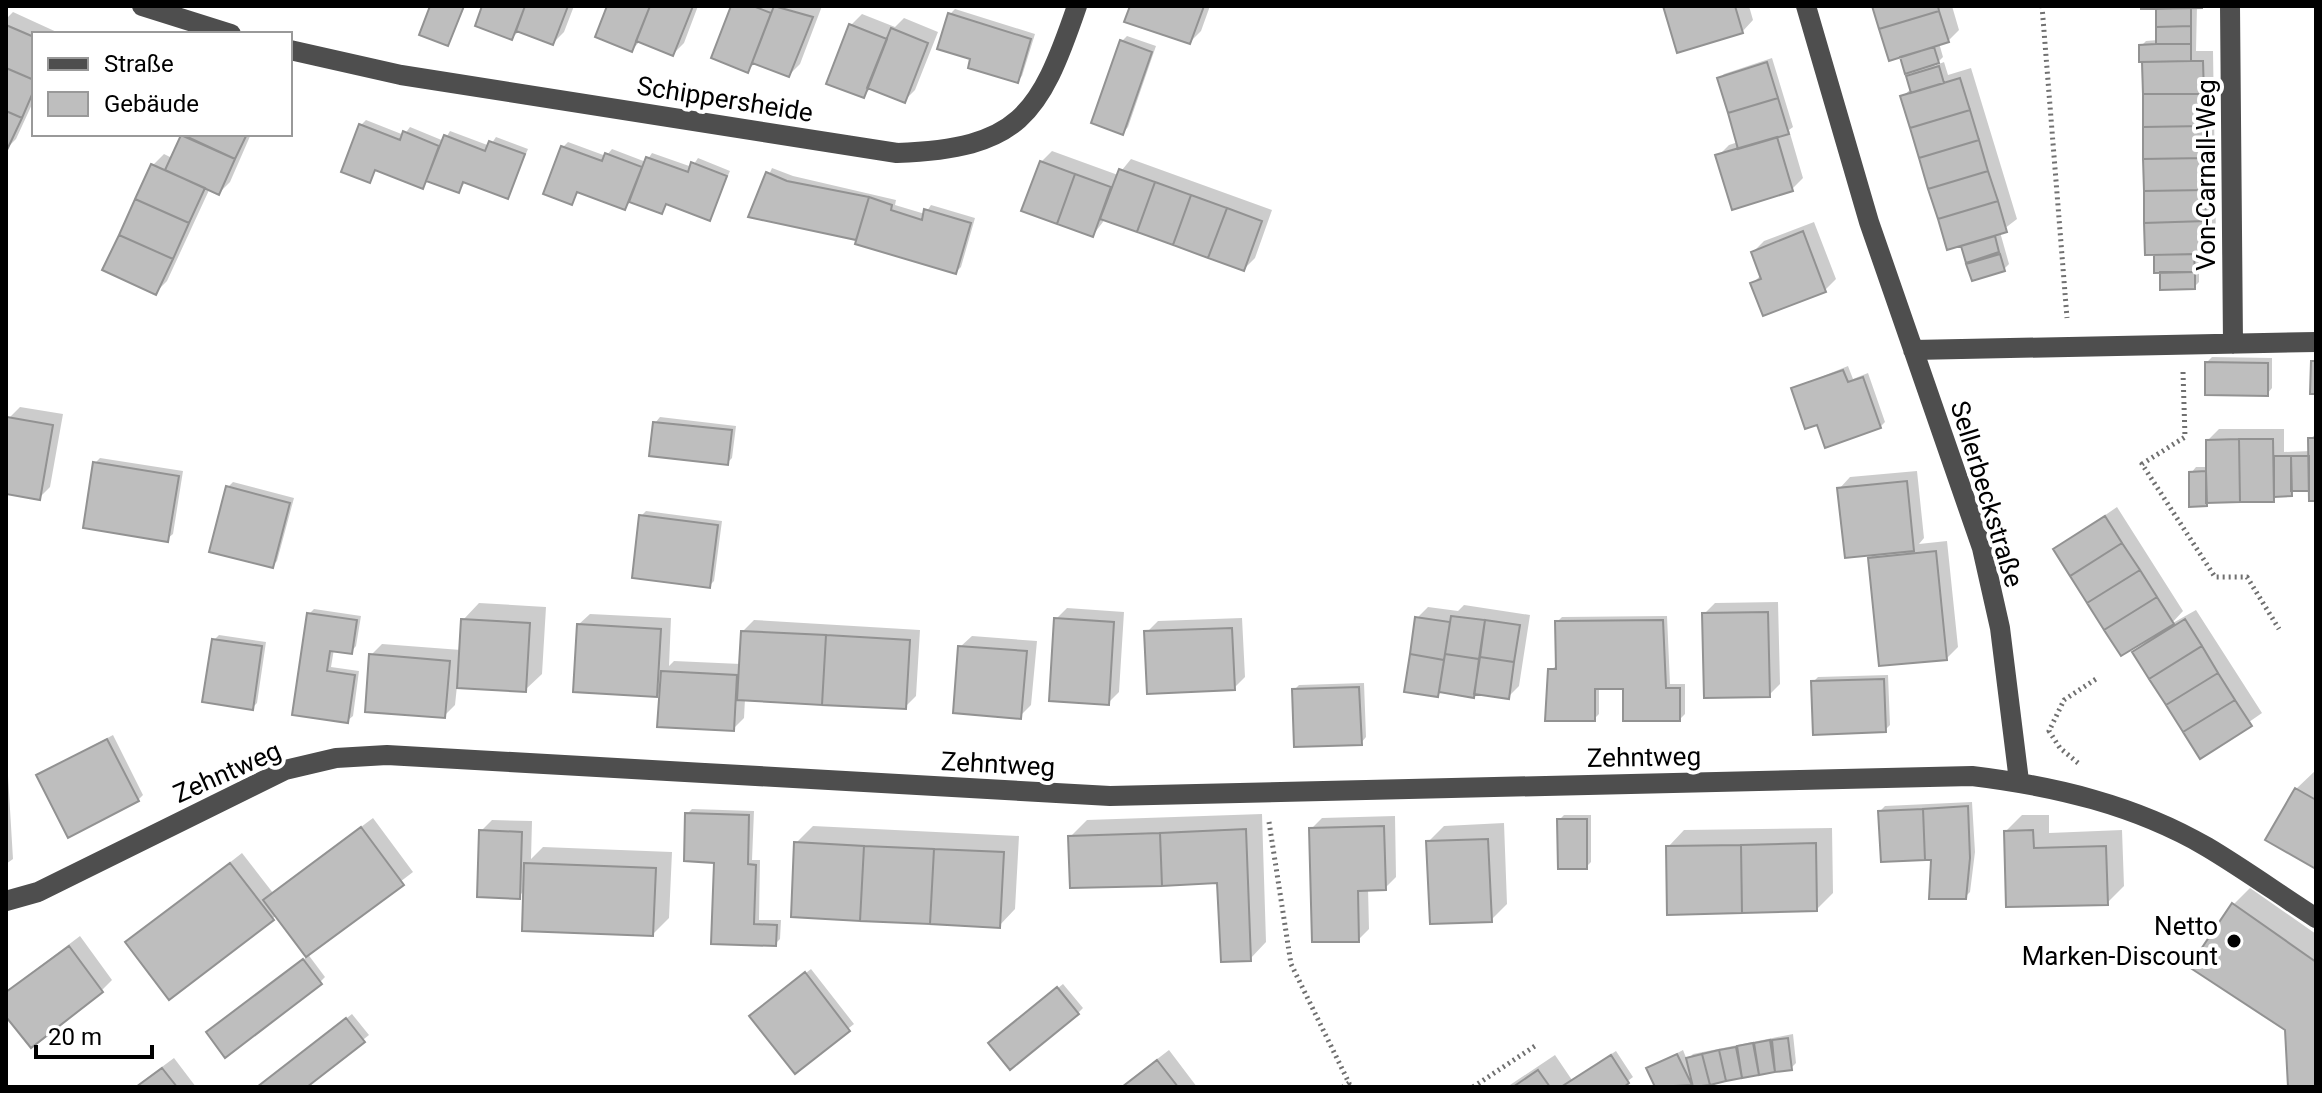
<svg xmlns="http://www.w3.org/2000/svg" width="2322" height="1093" viewBox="0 0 2322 1093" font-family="Roboto,sans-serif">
	<rect width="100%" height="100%" fill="#fff"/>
	<path fill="#0003" d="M432 6H465L448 44Z
		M484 6H574L564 32 553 43 520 30 512 38Z
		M609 6H698L684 43 673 54 640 41 632 50Z
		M733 6H822L800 64 789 75 756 62 748 70Z
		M1132 6H1210L1201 31 1190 42Z
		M1665 6H1749L1753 20 1742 32Z
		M1874 6H1952L1959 30 1948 41 1939 43 1943 57 1934 66 1944 62 1948 75 1971 68 2017 219 2000 232 2009 264 2004 269 1973 278 1963 247 1969 242 1902 97 1912 88 1908 77 1917 68 1902 55Z
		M2143 6H2197L2196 51H2213L2216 241 2205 252H2199V282L2194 287 2156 271V253H2147L2141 46 2146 41 2158 40V7Z
		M955 9 1035 34 1022 76 1017 81 973 58 950 14Z
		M13 12 61 34H34V100L16 139 6 149V19Z
		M862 14 895 27 904 18 938 32 915 90 904 101 871 88 863 96 851 25Z
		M1127 36 1156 46 1128 127 1123 133 1122 41Z
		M1772 58 1793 127 1789 130 1803 178 1792 189 1718 156 1729 145 1738 142 1719 79 1724 74Z
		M366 120 404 135 410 127 444 141 450 131 490 146 496 137 528 149 507 197 466 181 459 191 428 181 423 186 377 169 369 180 361 125Z
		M183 134H251L230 182 219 193 210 188 167 281 156 292 153 165 164 154 172 158Z
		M568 142 606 156 612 149 646 162 652 153 692 167 698 158 730 171 709 218 668 203 661 212 631 201 625 208 579 191 571 203 563 147Z
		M1052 151 1118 175 1131 159 1272 210 1255 258 1244 269 1106 218 1093 235 1041 162Z
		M772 168 793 176 896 200 895 205 925 214 931 205 975 218 961 267 956 272 858 238 751 216Z
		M1814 222 1836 279 1825 290 1752 284 1762 274 1753 252 1764 241Z
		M2212 357 2272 358V388L2267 394 2207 362Z
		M1848 366 1853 379 1868 373 1885 422 1880 427 1818 423 1794 388Z
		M20 407 63 414 50 487 39 498 6 492V429L9 418Z
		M660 417 736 426 732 458 727 463 655 423Z
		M2219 429H2284V452L2311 451 2310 439 2316 434V499L2311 486 2296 489 2291 494 2279 495 2273 500 2209 501 2206 504 2191 473 2196 467H2208V440Z
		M100 458 183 471 173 534 167 539 95 463Z
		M1917 471 1924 538 1919 544 1947 541 1958 647 1947 658 1870 558 1875 553 1839 489 1850 477Z
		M233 482 294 498 277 561 272 566 228 487Z
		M2117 507 2183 611 2171 624 2196 610 2262 713 2200 756 2135 652 2148 639 2056 549Z
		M646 511 722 521 714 581 709 586 641 516Z
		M1778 602 1780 684 1769 695 1704 614 1715 603Z
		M479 603 546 607 542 674 525 690 457 686 455 705 444 716 371 655 382 644 461 650 463 620Z
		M1464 605 1530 615 1519 686 1508 697 1442 691 1438 695 1417 618 1428 607 1458 611Z
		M1067 608 1124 612 1119 692 1108 703 1056 619Z
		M314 609 361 616 356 646 351 652 334 649 331 667 359 671 353 716 347 721 294 713 309 614Z
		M590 614 671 618 669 666 674 661 741 664 743 631 754 620 920 630 916 696 905 707 745 699 744 718 733 729 662 690 657 695 578 625Z
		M1667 616 1670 684H1685V714L1680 719 1625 687H1599V714L1594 719 1550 670 1558 665 1557 622 1562 617Z
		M1242 618 1245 677 1234 688 1147 632 1158 621Z
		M219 635 266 642 257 703 252 708 214 640Z
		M972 636 1037 641 1031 705 1020 716 960 647Z
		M1888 675 1890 725 1885 730 1813 682 1818 677Z
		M1364 683 1366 737 1361 743 1294 690 1299 685Z
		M113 735 143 795 138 800 38 775Z
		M7 759 13 859 6 864V760Z
		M2316 770V867L2296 789Z
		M1972 802 1975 852 1970 892 1965 897 1933 858 1880 811 1885 806Z
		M692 809 754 811 752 860H760L759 920H781L780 939 775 944 714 942 716 861 687 814Z
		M1262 814 1266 942 1250 959 1219 881 1070 837 1087 820Z
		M1564 815H1591V862L1586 867 1559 820Z
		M2022 815H2049V833L2122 830 2124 886 2107 903 2006 831Z
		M1395 816 1396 877 1385 888H1368L1369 929 1358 940 1311 829 1322 818Z
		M373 818 413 872 307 953 325 977 320 982 213 1028 308 956 277 915 170 997 128 942 242 853 273 893Z
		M492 820 532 821 531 859 543 847 672 852 669 918 653 934 525 890 519 896 481 831Z
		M1504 823 1507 904 1491 920 1428 842 1444 826Z
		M813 826 1019 836 1015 909 999 926 796 843Z
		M1832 828 1833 893 1816 910 1668 847 1684 830Z
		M2250 888 2316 934V1087H2290L2287 1029 2192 967 2234 904Z
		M80 936 112 980 101 991 6 1013V992Z
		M811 969 854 1024 795 1071 757 1011Z
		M1063 984 1083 1008 1078 1013 996 1038Z
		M352 1014 369 1035 304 1087H259Z
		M1793 1034 1796 1063 1791 1068 1684 1087H1657L1649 1068 1683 1050 1687 1060 1693 1054Z
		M1169 1050 1197 1087H1121Z
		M1616 1051 1633 1077 1620 1087H1507L1555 1055 1572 1080Z
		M174 1058 196 1087H135Z"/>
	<path fill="#bebebe" stroke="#929292" stroke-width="2" d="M430 6H464L448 46 419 35Z
		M482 6H525L512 40 475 26Z
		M525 6H568L553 45 516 31Z
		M607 6H650L632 52 595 37Z
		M650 6H693L673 56 636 41Z
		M731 6H753L771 13 748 73 711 58Z
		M774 6 813 17 789 77 752 63Z
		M1130 6H1204L1190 44 1124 22Z
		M1663 6H1735L1743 33 1677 53Z
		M1872 6H1938L1939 11 1879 29Z
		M2141 6H2202V8L2141 9Z
		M2191 8V26L2156 27V9Z
		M1939 11 1949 42 1889 61 1879 29Z
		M948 13 1031 39 1018 83 968 68 970 59 937 49Z
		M849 24 887 39 864 98 826 84Z
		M6 25 34 37V80L6 68Z
		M2191 26V44H2156V27Z
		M891 28 928 43 905 103 867 88Z
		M1120 40 1152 52 1123 135 1091 123Z
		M2156 44H2191V61L2139 62V45Z
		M1934 47 1939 63 1905 74 1900 57Z
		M2191 61H2203L2204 94H2143L2142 62Z
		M1767 62 1778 98 1728 113 1717 78Z
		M1939 66 1944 83 1911 93 1906 76Z
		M6 68 34 80V90L22 118 6 111Z
		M1960 78 1970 110 1910 128 1900 96Z
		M2143 94H2204V126L2143 127Z
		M1778 98 1789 134 1738 149 1728 113Z
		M1970 110 1979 140 1919 158 1910 128Z
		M6 111 22 118 6 152Z
		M359 124 400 140 403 131 439 146 423 189 375 170 370 183 341 172Z
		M2204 126V158L2143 159V127Z
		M181 134H247L235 159Z
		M181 135 235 159 219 195 165 170Z
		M444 135 485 151 489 141 525 154 508 199 463 182 459 193 426 181Z
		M1777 137 1793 191 1732 210 1715 155Z
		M1979 140 1988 171 1928 189 1919 158Z
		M561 146 602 161 605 153 642 167 625 210 577 192 572 205 543 194Z
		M646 157 688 172 691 162 727 176 710 221 666 204 662 214 629 202Z
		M2204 158 2205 190 2144 191 2143 159Z
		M1040 161 1075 174 1057 224 1021 211Z
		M151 164 205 188 189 223 135 199Z
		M1119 169 1155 182 1137 232 1100 219Z
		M1988 171 1998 201 1938 219 1928 189Z
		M766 172 787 181 869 197 856 240 748 217Z
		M1075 174 1111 187 1093 237 1057 224Z
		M1155 182 1191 195 1173 245 1137 232Z
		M2205 190 2206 221 2144 223V191Z
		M1191 195 1227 208 1208 258 1173 245Z
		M869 197 892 205 891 210 922 220 924 209 971 223 956 274 855 244Z
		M135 199 189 223 173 259 119 235Z
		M1998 201 2007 232 1947 250 1938 219Z
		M1227 208 1262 221 1244 271 1208 258Z
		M2206 221V254L2145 255 2144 223Z
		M1803 231 1826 292 1763 316 1750 283 1761 279 1751 252Z
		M119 235 173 259 156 295 102 270Z
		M1995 236 1999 252 1966 263 1961 246Z
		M2000 254 2005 271 1972 281 1966 264Z
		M2194 254 2195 272 2154 273V255Z
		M2160 272H2195V289L2160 290Z
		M2311 361H2316V394H2310Z
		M2205 362 2268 363V396L2205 395Z
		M1843 370 1848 382 1863 377 1881 428 1825 448 1817 425 1805 429 1791 388Z
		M7 417 53 425 40 500 6 494Z
		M653 422 732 430 728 465 649 456Z
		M2308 438H2316V501H2309Z
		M2239 439H2273L2274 502H2240Z
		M2239 439 2240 502 2206 503V440Z
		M2274 456H2291L2292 496 2274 497Z
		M2291 456H2309V491H2291Z
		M93 462 179 476 168 542 83 528Z
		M2206 471 2207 506 2189 507V472Z
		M1907 481 1914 551 1845 558 1837 488Z
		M226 486 290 503 273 568 209 552Z
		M639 515 718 525 710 588 632 578Z
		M2105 516 2122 543 2070 576 2053 549Z
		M2122 543 2140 570 2087 603 2070 576Z
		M1936 551 1947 660 1879 666 1868 558Z
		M2140 570 2157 597 2104 630 2087 603Z
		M2157 597 2174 624 2121 656 2104 630Z
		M1768 612 1770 697 1704 698 1702 613Z
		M307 613 357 620 352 654 330 651 327 671 355 675 348 723 292 715Z
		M1451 616 1485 620 1479 659 1445 654Z
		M1415 617 1450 622 1444 660 1410 654Z
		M1054 618 1114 622 1109 705 1049 701Z
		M461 619 530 623 526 692 457 688Z
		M2185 619 2202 646 2149 679 2132 652Z
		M1485 620 1520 625 1514 662 1480 657Z
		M1663 620 1666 688H1680V721H1623V689H1595V721H1545L1548 669H1556L1555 621Z
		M577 624 661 629 657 697 573 692Z
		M1232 628 1235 690 1147 694 1144 631Z
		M741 631 826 635 822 705 737 700Z
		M826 635 910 640 906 709 822 705Z
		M212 639 262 646 253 710 202 702Z
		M958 646 1027 651 1021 719 953 713Z
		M2202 646 2218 673 2166 705 2149 679Z
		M369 654 450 661 445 718 365 712Z
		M1410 654 1444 660 1438 697 1404 692Z
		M1445 654 1479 659 1474 698 1439 692Z
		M1480 657 1514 662 1509 699 1474 694Z
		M661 671 737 675 734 731 657 727Z
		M2218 673 2235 700 2183 732 2166 705Z
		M1884 679 1886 732 1813 735 1811 681Z
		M1359 687 1362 745 1294 747 1292 689Z
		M2235 700 2252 726 2200 759 2183 732Z
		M107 739 139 801 68 838 36 775Z
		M2295 788 2316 800V869L2265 840Z
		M1968 806 1970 858 1966 899H1929L1931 860H1925L1923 809Z
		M1923 809 1925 860 1881 862 1878 811Z
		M685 813 749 815 748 864 756 865 754 924 777 925 776 946 711 944 714 863 684 861Z
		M1557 819H1587V869H1558Z
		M1384 826 1386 890 1358 891 1359 942H1312L1309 828Z
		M361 827 404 885 306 957 263 900Z
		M1246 829 1251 961 1221 962 1217 883 1162 886 1160 833Z
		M479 830 522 832 520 899 477 897Z
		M2033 830 2034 848 2106 846 2108 905 2006 907 2004 831Z
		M1160 833 1162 886 1070 888 1068 836Z
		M1488 839 1492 922 1430 924 1426 841Z
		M794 842 864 846 860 921 791 917Z
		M1816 843 1817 911 1742 913 1741 845Z
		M1741 845 1742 913 1667 915 1666 846Z
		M864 846 934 849 930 924 860 921Z
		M934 849 1004 852 1000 928 930 924Z
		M230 863 274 920 169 1000 125 942Z
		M524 863 656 868 653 936 522 931Z
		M2232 903 2316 962V1087H2288L2285 1030 2189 967Z
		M69 946 103 992 31 1048 6 1017V992Z
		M303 959 322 984 225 1058 206 1032Z
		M805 972 850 1031 795 1074 749 1016Z
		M1057 987 1079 1014 1010 1070 988 1043Z
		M346 1018 365 1042 307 1087H257Z
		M1788 1038 1792 1070 1775 1072 1772 1040Z
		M1770 1040 1775 1072 1759 1075 1754 1043Z
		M1753 1043 1759 1075 1742 1078 1737 1046Z
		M1736 1047 1742 1078 1726 1081 1719 1050Z
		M1719 1050 1726 1081 1710 1085 1702 1054Z
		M1677 1054 1692 1085 1655 1087 1646 1068Z
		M1702 1054 1710 1085 1693 1087 1686 1058Z
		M1611 1055 1629 1083 1624 1087H1561Z
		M1157 1060 1178 1087H1122Z
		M162 1068 177 1087H136Z
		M1538 1070 1550 1087H1513Z"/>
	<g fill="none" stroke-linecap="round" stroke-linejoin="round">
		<path stroke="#707070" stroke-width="5" stroke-dasharray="2 4" stroke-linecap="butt" d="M2042 6 2067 318
			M2183 372 2185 437 2142 464 2215 577H2247L2279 629
			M2078 763 2060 748 2049 731 2064 700 2099 677
			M1269 822 1291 964 1349 1083 1343 1087
			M1473 1087 1538 1044"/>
		<path stroke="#4e4e4e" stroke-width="20" d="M142 6 231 34
			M1806 6 1869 222 1982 548 2000 628 2019 781
			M2230 6 2233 344
			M290 50 401 75 897 153C1019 148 1039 117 1077 6
			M1913 350 2316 342
			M6 901 38 892 285 770 336 758 387 755 1110 796 1972 776C2054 786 2135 805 2207 847 2244 869 2280 895 2316 918"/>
	</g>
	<circle fill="#000" stroke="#fff" stroke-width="3" cx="2234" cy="941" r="8"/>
	<g text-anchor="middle" stroke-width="8" stroke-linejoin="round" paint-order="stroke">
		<g font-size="26" fill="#000" stroke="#fff">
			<text transform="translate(725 99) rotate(9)" y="9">Schippersheide</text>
			<text transform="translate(2206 175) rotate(-90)" y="9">Von-Carnall-Weg</text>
			<text transform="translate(1987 494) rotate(73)" y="9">Sellerbeckstraße</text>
			<text transform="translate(1644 757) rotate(-1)" y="9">Zehntweg</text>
			<text transform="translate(998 764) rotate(3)" y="9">Zehntweg</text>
			<text transform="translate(227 772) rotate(-24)" y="9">Zehntweg</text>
		</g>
		<g font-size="26" fill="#000" stroke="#fff" text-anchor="end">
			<text x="2218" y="935">Netto<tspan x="2218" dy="30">Marken-Discount</tspan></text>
		</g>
	</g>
	<rect width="2322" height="1093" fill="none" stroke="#000000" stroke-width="16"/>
	<rect x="32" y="32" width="260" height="104" fill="#ffffff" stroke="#999999" stroke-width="2"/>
	<rect x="48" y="58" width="40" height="12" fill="#4e4e4e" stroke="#999999" stroke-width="2"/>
	<text x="104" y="72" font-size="24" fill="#000000">Straße</text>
	<rect x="48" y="92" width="40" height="24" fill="#bebebe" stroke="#999999" stroke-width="2"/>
	<text x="104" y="112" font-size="24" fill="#000000">Gebäude</text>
	<path d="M36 1045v12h116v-12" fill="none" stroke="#000000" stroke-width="4"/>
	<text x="48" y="1045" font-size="24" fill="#000000" stroke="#ffffff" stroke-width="6" paint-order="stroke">20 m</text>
</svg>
